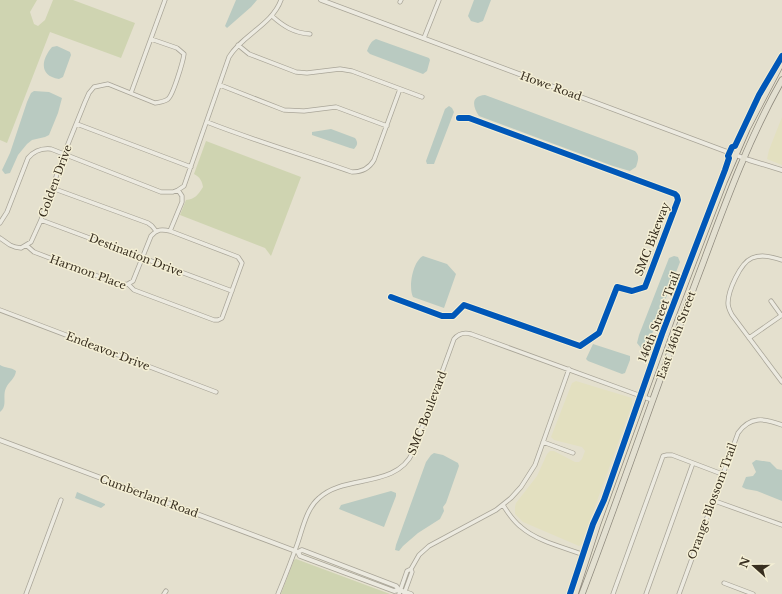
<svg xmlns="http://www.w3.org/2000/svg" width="782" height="594" viewBox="0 0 782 594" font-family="'Libre Baskerville',serif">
	<rect width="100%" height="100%" fill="#e4e0ce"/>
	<path fill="#e3e0c0" d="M782 117V165L767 159 769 150Z
		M576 381 632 398V405L581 545 579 546 523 522 515 514V507L516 503 537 476 547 454 550 451H554L575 462H579L582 459 585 451 582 447 554 440 551 437 572 383Z"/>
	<path fill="#cfd4b1" d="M0 0H37L30 12 34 24 38 26 45 20 53 0H73L135 23 121 58 50 32 7 143 0 140Z
		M206 141 301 177 271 256 265 248 180 215 186 200C195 199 198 195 203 187 202 181 200 177 194 174Z
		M296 559 390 594H281L294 560Z"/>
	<path fill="#b9cac1" d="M236 0H257L251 7 227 28 225 26Z
		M474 0H491L483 21 478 23 471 21 468 16Z
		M376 39 429 58 430 60 427 71 423 74 370 54 367 51C369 46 371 41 376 39Z
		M57 46 70 52 71 55 63 77 59 79C39 76 41 60 52 47Z
		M34 91 49 92 62 98 58 113 49 135 45 137 32 140 27 144 18 155 10 173 5 174 2 170 10 153 27 102 31 93Z
		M485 95 635 151C640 156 638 161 636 167L630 171 613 166 479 116C473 107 470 96 485 95Z
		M449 106 452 108 454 112 434 164H427L426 161 445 109Z
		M331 129 355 138C358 142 358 145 354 149L350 148 312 135V132Z
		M423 256 447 264 456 274 444 308 413 297C408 287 413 261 423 256Z
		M674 256 678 257 680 262 648 344 645 347 641 348 637 343 639 335 669 258Z
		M593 344 630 356V360L625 373 622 374 588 361 586 359Z
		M0 365C5 368 11 367 16 371 15 379 9 381 6 388 2 396 8 406 0 412Z
		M434 453 443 455 458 463 459 466 446 503 443 507 444 511 440 519 418 533 403 546 399 551 395 550 396 545 426 462 431 455Z
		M756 460 770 462 777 469 782 470V501L757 491 746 489 742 487 746 477 753 476 756 472 752 463Z
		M391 491 396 493V496L384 527 339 509 341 505Z
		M77 492 105 504V505L101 508 75 498Z"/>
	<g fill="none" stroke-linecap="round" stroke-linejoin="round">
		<g stroke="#a9a598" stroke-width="5">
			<path id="minor" d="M400 2 401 0
				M272 16C283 26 294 33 310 34
				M424 38 439 0
				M238 45 249 54 296 72 307 73 340 69 352 71 422 97
				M220 85 284 110 304 111 336 107 387 126
				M131 93 165 0
				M207 122C255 141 304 155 352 172 362 172 369 169 374 160L400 89
				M77 124 191 167
				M52 188 148 223 152 226 156 231
				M41 220 232 291
				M0 223 7 212 28 158C34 151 41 148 51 149L161 192H173L178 190 184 186 229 57C242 35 272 25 281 0
				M170 231 182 202V196L178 190
				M0 238 10 245 15 247 21 248 31 242 41 220 64 154 85 102 89 93 94 87 108 84 155 103C160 102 164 102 168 99 173 95 183 62 184 54L177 48 151 39
				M26 245 34 252 121 285 128 284 133 281 151 236C157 229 162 229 170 231L238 257 242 263 222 318 218 320H214L134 290 128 284
				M782 260C772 257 762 254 752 258 740 263 728 291 728 303 728 308 730 311 732 315L782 382
				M771 301 781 315
				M0 310 216 392
				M749 338 782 315
				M543 442 573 453
				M712 500 782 525
				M503 505C508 513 513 521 521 527 538 542 567 548 587 556
				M724 583 753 594
				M26 594 61 500
				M164 594 166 591
				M278 594C285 577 292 559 298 542 303 527 307 508 319 498 344 474 396 489 413 452L454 339C459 333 464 332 471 334L652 400
				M399 594 407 571 411 569 419 555 429 546 496 510 511 498 521 487 535 465 569 369
				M404 594 412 572 411 569
				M613 594 663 456 667 455H672L722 474
				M646 594 693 463
				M679 594 738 433C750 416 764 418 782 425"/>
		</g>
		<g stroke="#a9a598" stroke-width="5.5">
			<path id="tertiary" d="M321 0 749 160 782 170
				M0 440 298 552 302 550 396 586 399 590
				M298 552 300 556 394 591 399 590 411 594"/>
		</g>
		<g stroke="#8f8a7e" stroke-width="7">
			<path id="primary" d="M575 594 598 523 672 318 724 182 747 129 782 62
				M582 594C624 484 661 373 703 263 726 201 749 138 782 80"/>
		</g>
		<use href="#minor" stroke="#eceae0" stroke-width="3.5"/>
		<use href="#tertiary" stroke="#eceae0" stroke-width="4"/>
		<use href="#primary" stroke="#e3e0d1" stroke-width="5.5"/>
		<g stroke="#f4efd5" stroke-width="8">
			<path id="cycleway" d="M391 297 442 316H453L464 305 580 346 599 333 617 287 632 291 645 287 678 200 677 196 675 194 469 118H459
				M570 594 593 524 604 500 662 334 725 170 729 158 728 156 732 147 735 146 759 95 782 56"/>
		</g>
		<use href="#cycleway" stroke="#0057b8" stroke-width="6"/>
	</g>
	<g text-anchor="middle" stroke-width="3" stroke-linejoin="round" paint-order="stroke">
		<g font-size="11" fill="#382f20" stroke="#f4efd5">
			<text transform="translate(551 86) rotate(20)" y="4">Howe Road</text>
			<text transform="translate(55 181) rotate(-70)" y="4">Golden Drive</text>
			<text transform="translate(652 239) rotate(-69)" y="4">SMC Bikeway</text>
			<text transform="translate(136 255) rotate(21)" y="4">Destination Drive</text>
			<text transform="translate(88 272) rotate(20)" y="4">Harmon Place</text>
			<text transform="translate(659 317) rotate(-69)" y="4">146th Street Trail</text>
			<text transform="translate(676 335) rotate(-70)" y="4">East 146th Street</text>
			<text transform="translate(108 351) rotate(21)" y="4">Endeavor Drive</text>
			<text transform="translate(427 413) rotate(-69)" y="4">SMC Boulevard</text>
			<text transform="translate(149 496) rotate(20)" y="4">Cumberland Road</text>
			<text transform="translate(712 501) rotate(-70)" y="4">Orange Blossom Trail</text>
		</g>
	</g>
	<g transform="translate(754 566) rotate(291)" stroke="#f4efd5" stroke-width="3" paint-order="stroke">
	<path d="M0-3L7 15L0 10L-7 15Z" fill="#382f20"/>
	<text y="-6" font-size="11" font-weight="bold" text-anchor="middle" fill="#382f20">N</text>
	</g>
</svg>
